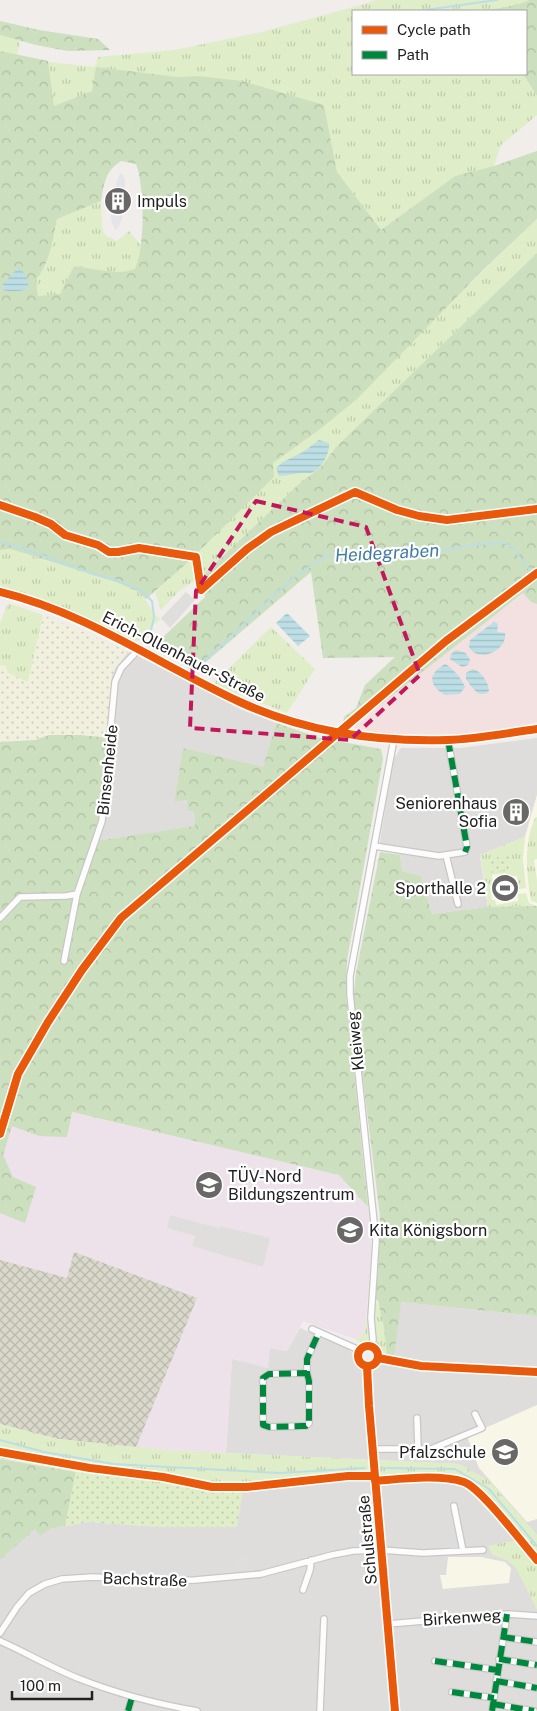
<svg xmlns="http://www.w3.org/2000/svg" width="537" height="1711" viewBox="0 0 537 1711" font-family="'Public Sans',sans-serif">
	<defs>
		<pattern id="construction-cross-hatch" width="8" height="8" patternUnits="userSpaceOnUse" patternTransform="scale(1.25)"><rect width="8" height="8" fill="#d9d8cb"/><path d="M0 0l8 8M0 8l8-8" fill="none" stroke="#bab9ae"/></pattern>
		<pattern id="farmland-dots" width="8" height="8" patternUnits="userSpaceOnUse" patternTransform="scale(1.25)"><rect width="8" height="8" fill="#f1efdd"/><path d="M2 2h.1M6 6h.1" fill="none" stroke="#cecdbd" stroke-width="1.8" stroke-linecap="round"/></pattern>
		<pattern id="grass-tufts" width="24" height="20" patternUnits="userSpaceOnUse" patternTransform="scale(1.25)"><rect width="24" height="20" fill="#dfeec8"/><path d="M3 7l-1-3M5 7V3M7 7l1-3M15 17l-1-3M17 17v-4M19 17l1-3" fill="none" stroke="#bfccac"/></pattern>
		<pattern id="forest-crowns" width="20" height="18" patternUnits="userSpaceOnUse" patternTransform="scale(1.25)"><rect width="20" height="18" fill="#ccdfbe"/><path d="M2 6a3 3 0 1 1 6 0M12 15a3 3 0 1 1 6 0" fill="none" stroke="#afbfa3"/></pattern>
		<pattern id="garden-dots" width="8" height="8" patternUnits="userSpaceOnUse" patternTransform="scale(1.25)"><rect width="8" height="8" fill="#dfeec8"/><path d="M2 2h.1M6 6h.1" fill="none" stroke="#bfccac" stroke-width="1.8" stroke-linecap="round"/></pattern>
		<pattern id="water-rules" width="6" height="5" patternUnits="userSpaceOnUse" patternTransform="scale(1.25)"><rect width="6" height="5" fill="#bcdee4"/><path d="M0 2.5h6" fill="none" stroke="#a1bec3"/></pattern>
	</defs>
	<rect width="100%" height="100%" fill="#f0edea"/>
	<path fill="#dfdddb" d="M127 652 140 657 242 710 276 723 263 767 183 749 174 802 187 800 194 810 196 826 95 841 112 676 115 668Z
		M537 738V795L525 837 480 856 488 907 432 914 421 876 402 871 400 855 379 848 393 760 401 748H460Z
		M400 1302 537 1316V1535L489 1481 459 1464 226 1453 232 1359 269 1348 287 1351 300 1328 348 1349 354 1355 361 1368 375 1369 387 1356 394 1357Z
		M373 1477 374 1479 448 1480 462 1482 483 1498 500 1520 537 1562V1711H0V1560L35 1529H50L87 1522 163 1527H236L243 1489 327 1479Z"/>
	<path fill="#f2e1e0" d="M524 593 531 602 537 604V722L513 728 447 737 387 735 352 727 391 694Z"/>
	<path fill="#ede2e9" d="M19 1100 339 1175 368 1207 371 1235V1258L365 1333 355 1339 303 1321 287 1351 270 1348 268 1368 232 1359 226 1453 166 1450 58 1439 0 1424V1165Z"/>
	<path fill="#f8f6e7" d="M537 795V906L488 907 480 855 525 837Z
		M537 1405V1519L527 1522 479 1468 467 1436Z
		M448 1557H481L505 1562 511 1568 509 1583 443 1589 440 1575H446Z"/>
	<path fill="url(#construction-cross-hatch)" d="M74 1252 197 1298 136 1447 58 1439 0 1424V1260L67 1278Z"/>
	<path fill="url(#farmland-dots)" d="M43 615 126 650 127 652 126 655 115 668 112 676 110 688 112 689 109 738 80 735H49L36 740 0 742V665L6 666 8 673 28 682Z"/>
	<path fill="url(#grass-tufts)" d="M375 0H529C514 8 501 6 485 11H353V74H523L537 96V115L501 145 494 166 455 176 381 230 337 172 324 105 198 76 178 77 92 91 54 106 48 62 95 67 98 57 175 50 262 32 368 3Z
		M0 35 20 41 17 55 0 51Z
		M101 201 102 227 105 235 117 241 129 231 141 245 139 260 135 270C117 276 93 268 74 266L60 295 38 296 36 280C50 262 53 240 57 219Z
		M537 219V253L336 447 321 467 300 483 202 576 179 591 161 610 155 592 185 565 273 463 319 430Z
		M10 549C34 557 59 565 84 572 101 577 120 582 136 590 148 597 149 612 161 619L154 624 141 640 135 641C91 619 48 598 0 586V550Z
		M8 603 43 615 28 682 8 673 6 666 0 665V623Z
		M271 627 315 669 287 713 213 684Z
		M537 817V859L534 860 537 880V903L531 901 530 896C526 869 524 843 535 818Z
		M525 837 523 859 526 888 519 889 517 876H513L514 880H511L510 877H507L506 873 492 875 493 886H490L492 900H495L496 905 518 901V894L526 893 529 903 537 906 488 907 480 855Z
		M369 1294C386 1306 385 1336 387 1356L355 1339 365 1333Z
		M0 1424 58 1439 166 1450 459 1464 489 1481 537 1535V1610L516 1568 507 1560 492 1555 488 1546 518 1540 483 1498 462 1482 448 1480 373 1479V1477L327 1479 243 1489H206L165 1486 0 1459Z"/>
	<path fill="url(#forest-crowns)" fill-rule="evenodd" d="M529 0H537V96L523 74H526V11H485C501 6 514 8 529 0Z
		M0 21 39 30 98 39 110 50 68 51 36 45 0 35Z
		M0 51 48 61 54 106 92 91 96 67 177 77 198 76 242 81 324 105 337 172 381 230 455 176 494 166 537 151V219L479 274 357 399 319 430 273 463 274 477 185 565 146 599 137 591 116 582 10 549 0 550ZM121 161 136 164C145 187 145 247 135 269 117 276 93 268 74 266L60 294 38 296 36 280C50 262 53 240 57 219L101 201C104 184 105 171 121 161Z
		M537 253V604L531 602 523 593 352 727 343 725 344 717 356 708 365 685 395 657 323 658 311 572 200 667 163 648 158 642 205 597 202 576 300 483 321 467 336 447Z
		M276 723 320 738 381 749 383 759 347 960 346 994 368 1207 339 1175 72 1112 67 1137 39 1136 12 1126 3 1155 13 1177 36 1187 25 1223 0 1213V742L36 740 49 735H80L109 738 102 815 95 841 195 826 194 811H188L187 800 174 802 183 748 263 767Z
		M380 852 400 855 402 871 421 876 432 914 488 907 537 906V1316L401 1302 394 1357 387 1356 384 1327 378 1301 374 1298 378 1272 380 1216 353 1000 356 973Z
		M0 1459 76 1472 65 1526 50 1529 40 1536 35 1529 0 1560Z"/>
	<path fill="url(#garden-dots)" d="M508 853 511 856 512 868 490 873 488 859 500 857 504 854Z
		M76 1472C132 1480 186 1489 243 1489L237 1527H163L87 1522 65 1526Z"/>
	<path fill="#e0dedd" d="M186 592 195 600 170 628 161 618Z
		M170 1215 219 1228 220 1226 270 1238 263 1267 192 1246 195 1236 167 1228Z
		M248 1557 249 1568 235 1570 234 1558Z"/>
	<path fill="#e5e4e9" d="M120 174 123 175 125 180V201L121 221 118 228 115 230 111 220 112 201 117 181Z"/>
	<path fill="url(#water-rules)" d="M19 267 26 276 29 288C22 292 10 292 3 290V284Z
		M319 440 329 443C330 454 321 469 311 473 309 473 304 473 302 473 295 473 287 476 279 476L276 468 283 462 303 452Z
		M287 613 310 636 298 646 276 623Z
		M494 622 498 624 497 632 505 633C508 650 478 664 469 647L470 640Z
		M456 650 466 653 470 660 468 665 462 667 450 659 451 654Z
		M445 664C453 668 462 679 465 687L460 694 445 695C428 685 428 674 445 664Z
		M473 669C481 671 489 683 489 691 479 700 472 687 466 679V673Z"/>
	<g fill="none" stroke-linecap="round" stroke-linejoin="round">
		<path stroke="#bcdee4" stroke-width="2" d="M418 11 497 0
			M0 543 13 545 96 575 120 581 140 590 152 601 154 617 150 635
			M156 644 159 648 190 668 200 665 294 577 326 556 379 551H437L481 544 505 543 513 548 532 573
			M0 1440 44 1452 114 1464 279 1473 365 1468
			M381 1468 455 1469 489 1489 537 1546"/>
		<g stroke="#c8c7c6" stroke-width="8">
			<path id="street" d="M374 846 439 856 465 852 467 847 448 740
				M446 855 458 904
				M0 918 20 897 66 896 77 894
				M64 961 77 894 102 821 115 682 121 668 139 649
				M312 1329 359 1350
				M372 1346 373 1340 371 1318 376 1241 350 994V976L394 739
				M307 1373 309 1381V1423L306 1426H302L269 1427 263 1425V1378L269 1374 307 1373V1359L319 1332
				M417 1418 418 1449
				M372 1449H431L482 1428 475 1414
				M454 1506 463 1551
				M303 1590 310 1570 311 1560
				M388 1624 507 1614 537 1616
				M0 1633 17 1607 29 1593 45 1584 62 1579 93 1577 164 1581 195 1580 261 1574 332 1555 353 1551 381 1550 423 1553 483 1550
				M503 1637 537 1642
				M0 1641C27 1653 52 1668 80 1679 118 1694 157 1704 197 1711
				M499 1659 537 1665
				M435 1661 497 1670
				M496 1681 537 1688
				M452 1692 494 1698
				M493 1704 534 1711
				M128 1711 132 1697
				M320 1711 324 1619
				M492 1711 507 1614"/>
		</g>
		<g stroke="#9b9a80" stroke-width="9">
			<path id="secondary" d="M0 592C87 613 160 665 240 702 305 732 376 742 447 740 477 739 507 733 537 729
				M358 1356a10 10 0 1 1 20 0a10 10 0 1 1-20 0Z
				M378 1358 421 1366 537 1372
				M367 1366 369 1406 395 1711"/>
		</g>
		<use href="#street" stroke="#fdfcfc" stroke-width="5.5"/>
		<use href="#secondary" stroke="#f5f5ec" stroke-width="8"/>
		<path stroke="#00873e" stroke-width="6" stroke-dasharray="12 6" stroke-linecap="butt" d="M448 740 467 847 465 852
			M307 1373 309 1381V1423L306 1426H302L269 1427 263 1425V1378L269 1374 307 1373V1359L319 1332
			M503 1637 537 1642
			M499 1659 537 1665
			M435 1661 497 1670
			M496 1681 537 1688
			M452 1692 494 1698
			M493 1704 534 1711
			M128 1711 132 1697
			M492 1711 507 1614"/>
		<g stroke="#fff" stroke-width="11">
			<path id="cycleway" d="M0 505 35 517 51 524 65 535 98 545 109 552H118L139 548 196 557 201 590 247 549 271 532 355 492 397 510 419 516 447 520 537 509
				M0 592C87 613 160 665 240 702 305 732 376 742 447 740 477 739 507 733 537 729
				M0 1134 18 1074 48 1022 82 970 121 918 446 641 537 573
				M358 1356a10 10 0 1 1 20 0a10 10 0 1 1-20 0Z
				M378 1358 421 1366 537 1372
				M367 1366 369 1406 395 1711
				M0 1452 90 1468 163 1477 212 1487H247L348 1476H375
				M375 1481C401 1479 439 1474 464 1482 481 1488 523 1544 537 1560"/>
		</g>
		<use href="#cycleway" stroke="#e8590c" stroke-width="8"/>
	</g>
	<path fill="none" stroke="#c2185b" stroke-width="4" stroke-dasharray="10 6" stroke-linejoin="round" d="M256 501 366 527 420 675 350 740 190 728 196 591Z"/>
	<defs>
		<g id="building-disc" transform="scale(1.4375)"><circle r="9.5" fill="#696867" stroke="#fff"/><path d="M-4-6H4V6H1V3H-1V6H-4ZM-2.5-4.3h1.7v1.8h-1.7ZM.8-4.3h1.7v1.8H.8ZM-2.5-1h1.7V.8h-1.7ZM.8-1h1.7V.8H.8Z" fill="#fff"/></g>
		<g id="stadium-disc" transform="scale(1.4375)"><circle r="9.5" fill="#696867" stroke="#fff"/><path d="M0-5a6.5 5 0 1 0 0 10a6.5 5 0 1 0 0-10ZM-3.5-1.8h7v3.6h-7Z" fill="#fff"/></g>
		<g id="school-disc" transform="scale(1.4375)"><circle r="9.5" fill="#696867" stroke="#fff"/><path d="M0-5L7-2L0 1L-7-2ZM-4 1L0 2.5L4 1V4Q0 6-4 4Z" fill="#fff"/></g>
	</defs>
	<g fill-rule="evenodd">
		<use href="#building-disc" x="118" y="201"/>
		<use href="#building-disc" x="516" y="812"/>
		<use href="#stadium-disc" x="505" y="888"/>
		<use href="#school-disc" x="209" y="1185"/>
		<use href="#school-disc" x="350" y="1230"/>
		<use href="#school-disc" x="505" y="1452"/>
	</g>
	<g text-anchor="middle" stroke-width="4.5" stroke-linejoin="round" paint-order="stroke">
		<g font-size="16" fill="#212121" stroke="#fff" text-anchor="start">
			<text x="137" y="207">Impuls</text>
			<text x="497" y="809" text-anchor="end">Seniorenhaus<tspan x="497" dy="18">Sofia</tspan></text>
			<text x="486" y="894" text-anchor="end">Sporthalle 2</text>
			<text x="228" y="1182">TÜV-Nord<tspan x="228" dy="18">Bildungszentrum</tspan></text>
			<text x="369" y="1236">Kita Königsborn</text>
			<text x="486" y="1458" text-anchor="end">Pfalzschule</text>
		</g>
		<g font-size="16" fill="#212121" stroke="#fff">
			<text transform="translate(184 656) rotate(27)" y="6">Erich-Ollenhauer-Straße</text>
			<text transform="translate(107 770) rotate(-84)" y="6">Binsenheide</text>
			<text transform="translate(355 1041) rotate(-96)" y="6">Kleiweg</text>
			<text transform="translate(367 1540) rotate(-95)" y="6">Schulstraße</text>
			<text transform="translate(145 1579) rotate(2)" y="6">Bachstraße</text>
			<text transform="translate(462 1617) rotate(-4)" y="6">Birkenweg</text>
		</g>
		<g font-size="18" font-style="italic" fill="#427ba6" stroke="#fff">
			<text transform="translate(387 553) rotate(-3)" y="6">Heidegraben</text>
		</g>
	</g>
	<rect x="352" y="10" width="175" height="65" fill="#ffffff" stroke="#a6a6a6"/>
	<rect x="362" y="26" width="25" height="8" fill="#e8590c" stroke="#a6a6a6"/>
	<text x="397" y="35" font-size="15" fill="#212121">Cycle path</text>
	<rect x="362" y="51" width="25" height="8" fill="#00873e" stroke="#a6a6a6"/>
	<text x="397" y="60" font-size="15" fill="#212121">Path</text>
	<path d="M12 1691v8h80v-8" fill="none" stroke="#212121" stroke-width="2.5"/>
	<text x="20" y="1691" font-size="15" fill="#212121" stroke="#ffffff" stroke-width="4" paint-order="stroke">100 m</text>
</svg>
